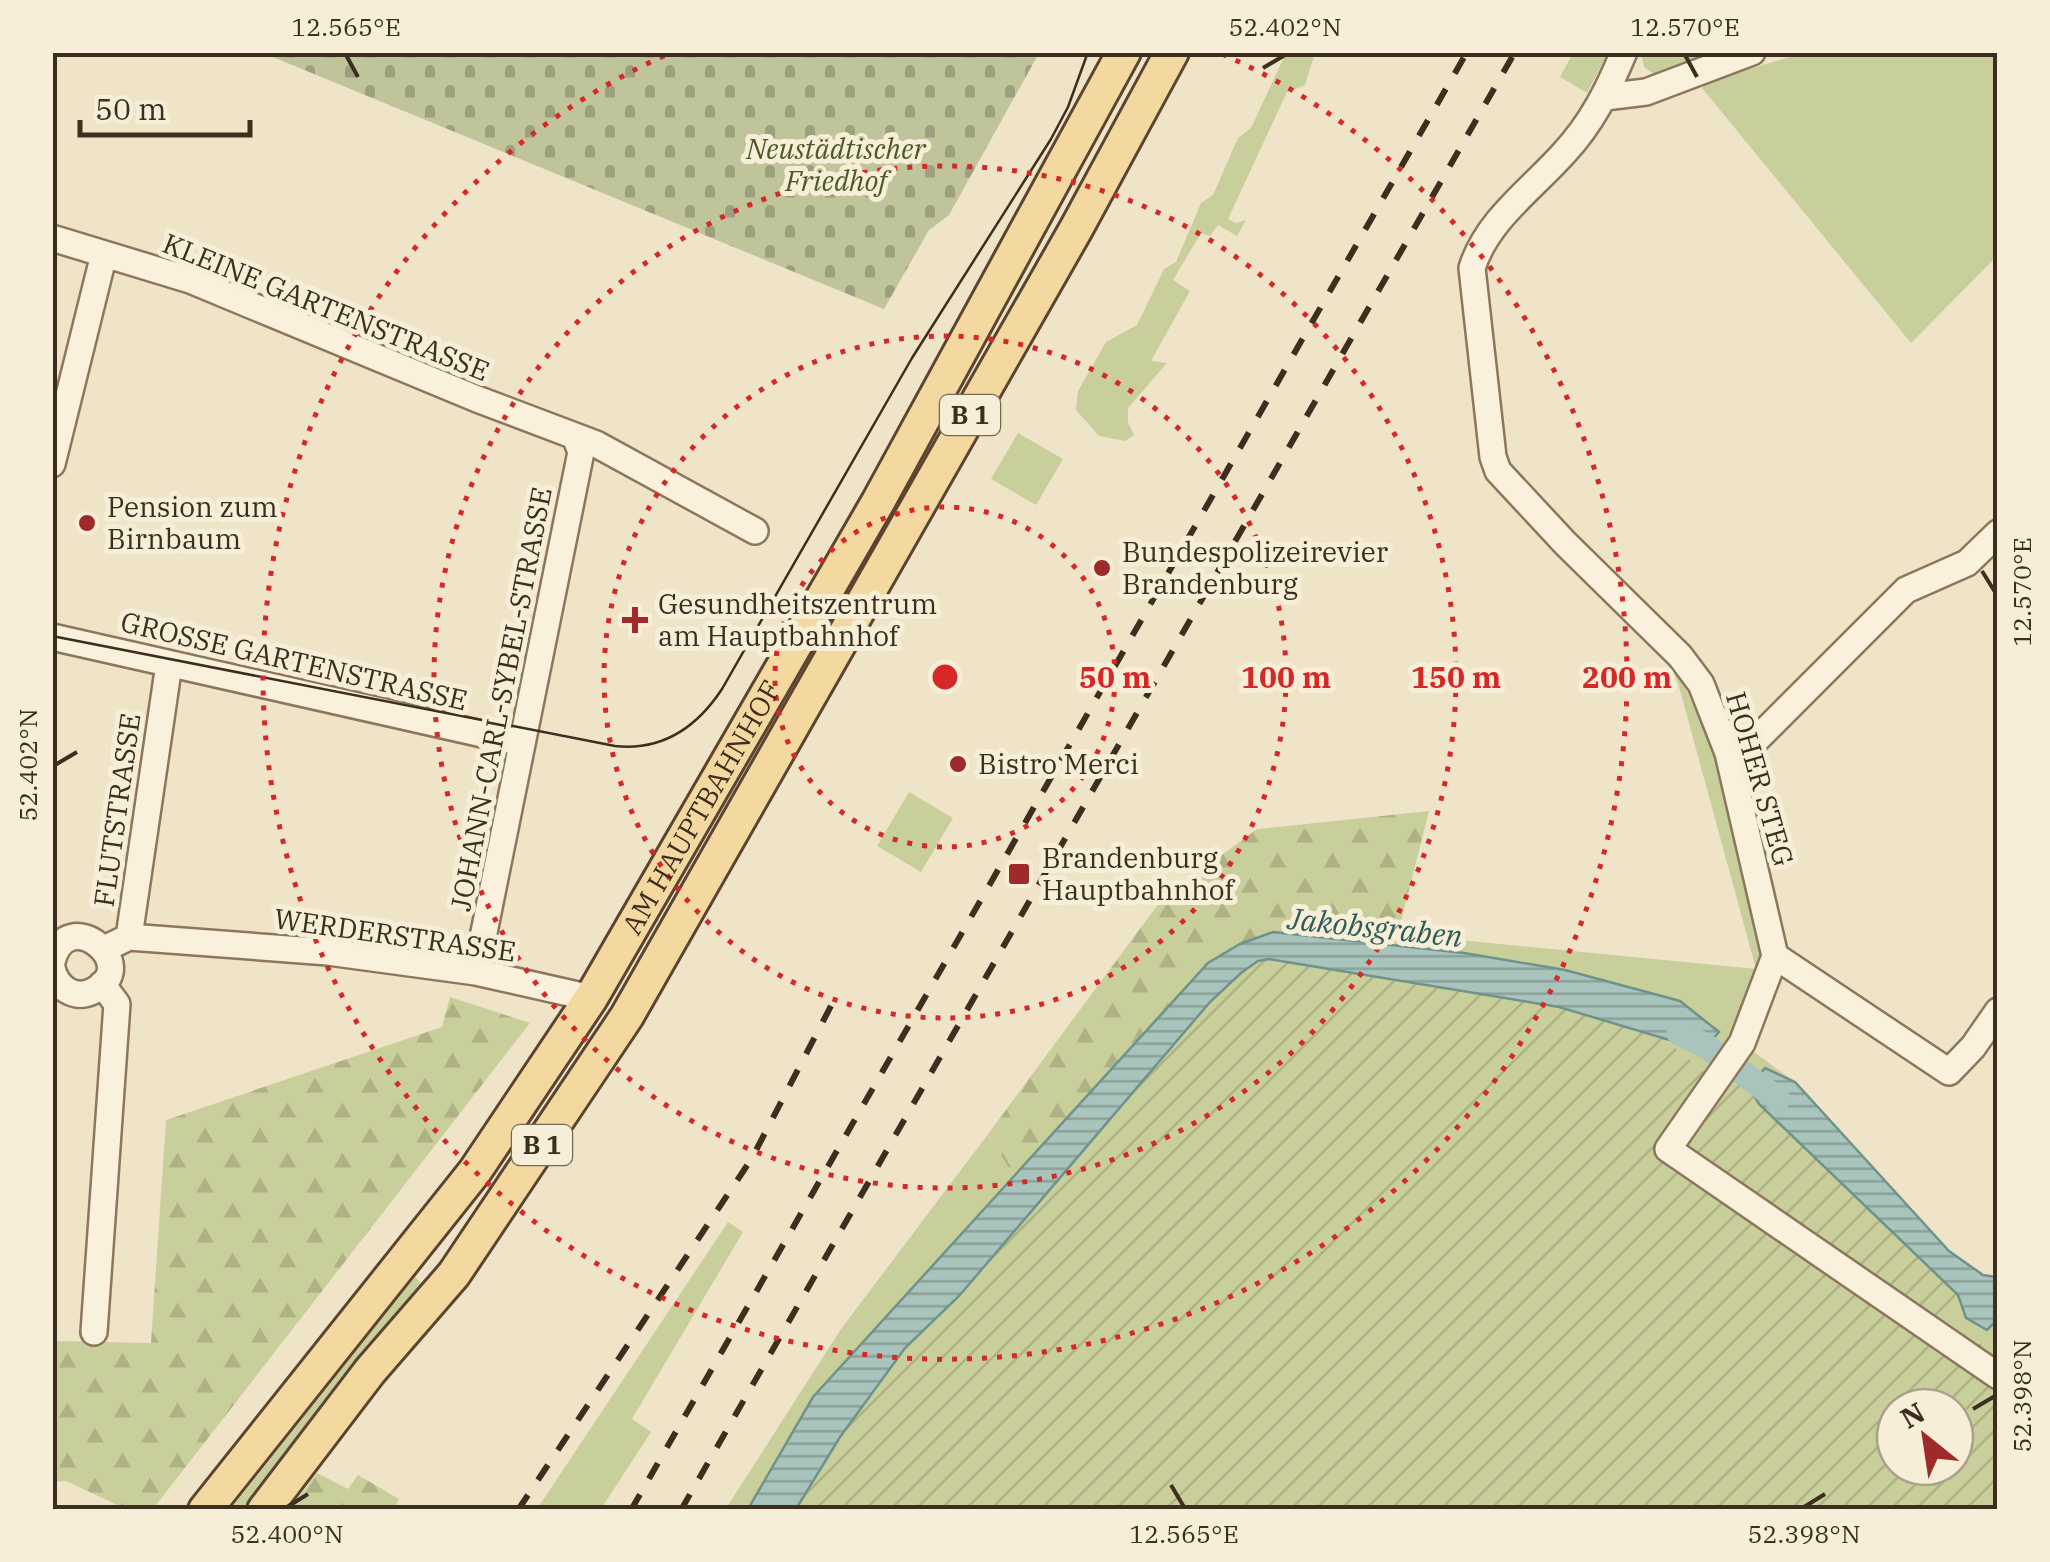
<svg xmlns="http://www.w3.org/2000/svg" width="2050" height="1562" viewBox="0 0 2050 1562" font-family="'IBM Plex Serif',serif">
	<defs>
		<pattern id="forest-firs" width="22" height="20" patternUnits="userSpaceOnUse" patternTransform="scale(2.5)"><rect width="22" height="20" fill="#c9cf9b"/><path d="M5 1l3.5 6h-7zM16 11l3.5 6h-7z" fill="#aeb285"/></pattern>
		<pattern id="cemetery-stones" width="16" height="16" patternUnits="userSpaceOnUse" patternTransform="scale(2.5)"><rect width="16" height="16" fill="#bfc49a"/><path d="M2 7V4a2 2 0 0 1 4 0v3zM10 15v-3a2 2 0 0 1 4 0v3z" fill="#9ca07d"/></pattern>
		<pattern id="garden-furrows" width="10" height="10" patternUnits="userSpaceOnUse" patternTransform="scale(2.5)"><rect width="10" height="10" fill="#c9cf9b"/><path d="M-1 1l2-2M0 10L10 0M9 11l2-2" fill="none" stroke="#aeb285"/></pattern>
		<pattern id="water-rules" width="6" height="5" patternUnits="userSpaceOnUse" patternTransform="scale(2.5)"><rect width="6" height="5" fill="#a9c4bc"/><path d="M0 2.5h6" fill="none" stroke="#8ba098"/></pattern>
	</defs>
	<rect width="100%" height="100%" fill="#f0e4c8"/>
	<path fill="#c9cf9b" d="M1286 53H1315L1305 85 1287 92 1228 219 1236 223 1246 220 1237 236 1218 225 1210 236 1201 233 1173 280 1190 291 1151 361 1167 363 1128 408V422L1134 435 1125 441 1099 436 1076 410 1078 391 1106 342 1137 325 1164 269 1176 262 1201 203 1213 195 1238 138 1251 128Z
		M1573 53H1608L1587 93 1560 77Z
		M1641 53H1725L1657 76 1644 67Z
		M1804 53H1997V256L1911 343 1702 88 1714 79Z
		M1018 433 1063 459 1036 505 991 479Z
		M1668 661 1685 687 1710 742 1762 939 1759 983 1712 1078 1662 1037 1703 1050 1464 953 1395 945 1398 934 1756 969 1678 683Z
		M909 792 953 818 921 872 877 846Z
		M1750 1049 1795 1082 1765 1068 1749 1087 1730 1082Z
		M988 1134 1014 1176 813 1397 748 1509 725 1510 841 1329Z
		M728 1222 743 1232 632 1419 651 1432 601 1509H537Z
		M415 1277 424 1286 309 1422 242 1509 230 1510Z
		M1958 1295 1987 1330 1997 1320V1354L1943 1321Z"/>
	<path fill="url(#forest-firs)" d="M1429 811 1395 945 1274 932 1208 963 1014 1176 988 1134 1162 899 1257 829Z
		M450 997 530 1023 153 1509H126L66 1481 53 1482V1341L151 1343 166 1120 442 1027Z
		M317 1473 348 1489 358 1475 399 1499 394 1509H290Z"/>
	<path fill="url(#cemetery-stones)" d="M263 53H1039L949 215 929 230 884 309Z"/>
	<path fill="url(#garden-furrows)" fill-rule="evenodd" d="M1269 959 1559 1007 1662 1037 1712 1078 1749 1087 1759 1104 1958 1295 1943 1321 1997 1354V1509L796 1510 840 1437 905 1348 959 1296 1210 1002C1227 986 1245 963 1269 959ZM1895 1407H1955V1467H1895Z"/>
	<path fill="url(#water-rules)" stroke="#6f938a" stroke-width="2.5" d="M1273 932 1464 953 1565 970 1680 1001 1719 1032 1703 1050 1559 1007 1269 959 1258 961 1241 973 1210 1002 959 1296 905 1348 840 1437 796 1509H748L813 1397 1208 963 1240 944Z
		M1765 1068 1795 1082 1949 1251 1983 1275 1997 1277V1320L1987 1330 1966 1318 1958 1295 1759 1104 1749 1087Z"/>
	<g fill="none" stroke-linecap="round" stroke-linejoin="round">
		<path stroke="#a9c4bc" stroke-width="25" d="M1679 1033 1706 1046 1778 1099"/>
		<g stroke="#8d765c" stroke-width="30">
			<path id="minor" d="M1624 52C1608 90 1592 123 1564 153 1531 190 1487 220 1472 268L1493 457 1498 471 1565 543 1680 656 1701 684 1728 753 1775 956 1742 1043 1668 1149 1998 1376
				M1605 97 1646 92 1752 52
				M52 238 190 280 477 399 596 444 755 531
				M52 464 104 254
				M52 637 522 743
				M1728 753 1751 745 1906 590 1967 563 1998 533
				M129 937 328 952 476 972 591 998
				M104 949 129 937 169 664
				M1775 956 1949 1072 1973 1047 1998 1011
				M52 962C66 901 145 966 93 991 73 1001 56 986 52 968
				M476 972 581 452 576 439
				M94 1332 117 1004 102 984"/>
		</g>
		<g stroke="#5b4430" stroke-width="38">
			<g id="major">
				<path id="s1" d="M205 1510 475 1171 591 998 878 502 1124 52"/>
				<path d="M264 1510 370 1371 454 1274 627 1016 1076 229 1172 52"/>
			</g>
		</g>
		<use href="#minor" stroke="#faf1dc" stroke-width="25"/>
		<use href="#major" stroke="#f3d9a0" stroke-width="32"/>
		<path stroke="#3d2e20" stroke-width="2.5" d="M52 636 615 746C662 751 697 727 722 689L912 358 1051 139 1068 107 1088 52"/>
		<path stroke="#3d2e20" stroke-width="6" stroke-dasharray="18 18" stroke-linecap="butt" d="M518 1510 752 1158 832 1004
			M631 1510 1467 52
			M681 1510 1515 52"/>
	</g>
	<path fill="none" stroke="#3d2e20" stroke-width="4" d="M346 55 358 77M1685 55 1697 77M1263 68 1285 55M1982 571 1995 592M55 765 77 752M1973 1409 1995 1396M1171 1485 1184 1507M287 1507 308 1494M1804 1507 1825 1494"/>
	<g fill="none" stroke="#d62828" stroke-width="5" stroke-dasharray="5 10">
		<circle cx="945" cy="677" r="170"/>
		<circle cx="945" cy="677" r="341"/>
		<circle cx="945" cy="677" r="511"/>
		<path d="M1222 54A682 682 0 1 1 668 54"/>
	</g>
	<g fill="#9e2a2b" stroke="#f7eed8" stroke-width="4">
		<circle cx="87" cy="523" r="10"/>
		<circle cx="1102" cy="568" r="10"/>
		<path d="M630 605h10v10h10v10h-10v10h-10v-10h-10v-10h10z"/>
		<circle cx="958" cy="764" r="10"/>
		<rect x="1007" y="862" width="24" height="24" rx="5"/>
	</g>
	<g text-anchor="middle" stroke-width="10" stroke-linejoin="round" paint-order="stroke">
		<g fill="#f7eed8" stroke="#756857" stroke-width="2.5">
			<rect x="940" y="395" width="60" height="40" rx="8"/>
			<rect x="512" y="1125" width="60" height="40" rx="8"/>
		</g>
		<g font-size="25" font-weight="bold" fill="#3d2e20">
			<text x="970" y="424">B 1</text>
			<text x="542" y="1154">B 1</text>
		</g>
		<g font-size="28" font-style="italic" fill="#4d5a26" stroke="#f7eed8">
			<text x="836" y="159">Neustädtischer<tspan x="836" dy="32">Friedhof</tspan></text>
		</g>
		<g font-size="28" fill="#3d2e20" stroke="#f7eed8">
			<text transform="translate(326 307) rotate(22)" y="10">KLEINE GARTENSTRASSE</text>
			<text transform="translate(294 661) rotate(13)" y="10">GROSSE GARTENSTRASSE</text>
			<text transform="translate(501 699) rotate(-79)" y="10">JOHANN-CARL-SYBEL-STRASSE</text>
			<text transform="translate(1760 779) rotate(74)" y="10">HOHER STEG</text>
			<text dy="10" stroke="none"><textPath href="#s1" startOffset="862">AM HAUPTBAHNHOF</textPath></text>
			<text transform="translate(117 810) rotate(-82)" y="10">FLUTSTRASSE</text>
			<text transform="translate(395 935) rotate(8)" y="10">WERDERSTRASSE</text>
		</g>
		<g font-size="28" fill="#3d2e20" stroke="#f7eed8" text-anchor="start">
			<text x="107" y="517">Pension zum<tspan x="107" dy="32">Birnbaum</tspan></text>
			<text x="1122" y="562">Bundespolizeirevier<tspan x="1122" dy="32">Brandenburg</tspan></text>
			<text x="658" y="614">Gesundheitszentrum<tspan x="658" dy="32">am Hauptbahnhof</tspan></text>
			<text x="978" y="774">Bistro Merci</text>
			<text x="1042" y="868">Brandenburg<tspan x="1042" dy="32">Hauptbahnhof</tspan></text>
		</g>
		<g font-size="30" font-style="italic" fill="#2f5d5a" stroke="#f7eed8">
			<text transform="translate(1375 928) rotate(6)" y="10">Jakobsgraben</text>
		</g>
	</g>
	<circle cx="945" cy="677" r="15" fill="#d62828" stroke="#f7eed8" stroke-width="5"/>
	<g font-size="30" text-anchor="middle" font-weight="bold" fill="#d62828" stroke="#f7eed8" stroke-width="10" stroke-linejoin="round" paint-order="stroke">
		<text x="1115" y="688">50 m</text>
		<text x="1286" y="688">100 m</text>
		<text x="1456" y="688">150 m</text>
		<text x="1627" y="688">200 m</text>
	</g>
	<rect width="2050" height="1562" fill="none" stroke="#f7eed8" stroke-width="110"/>
	<g transform="translate(1925 1437) rotate(330)"><circle r="48" fill="#f7eed8" stroke="#ada18e" stroke-width="2.5"/>
	<path d="M0-8L18 38L0 25L-18 38Z" fill="#9e2a2b"/>
	<text y="-15" font-size="28" font-weight="bold" text-anchor="middle" fill="#3d2e20">N</text>
	</g>
	<path d="M80 120v15h170v-15" fill="none" stroke="#3d2e20" stroke-width="5"/>
	<text x="95" y="120" font-size="30" fill="#3d2e20" stroke="#f7eed8" stroke-width="8" paint-order="stroke">50 m</text>
	<rect x="55" y="55" width="1940" height="1452" fill="none" stroke="#3d2e20" stroke-width="4"/>
	<g font-size="25" text-anchor="middle" fill="#3d2e20">
		<text x="346" y="36">12.565°E</text>
		<text x="1285" y="36">52.402°N</text>
		<text x="1685" y="36">12.570°E</text>
		<text transform="translate(2022 592) rotate(-90)" y="9">12.570°E</text>
		<text transform="translate(28 765) rotate(-90)" y="9">52.402°N</text>
		<text transform="translate(2022 1396) rotate(-90)" y="9">52.398°N</text>
		<text x="287" y="1543">52.400°N</text>
		<text x="1184" y="1543">12.565°E</text>
		<text x="1804" y="1543">52.398°N</text>
	</g>
</svg>
